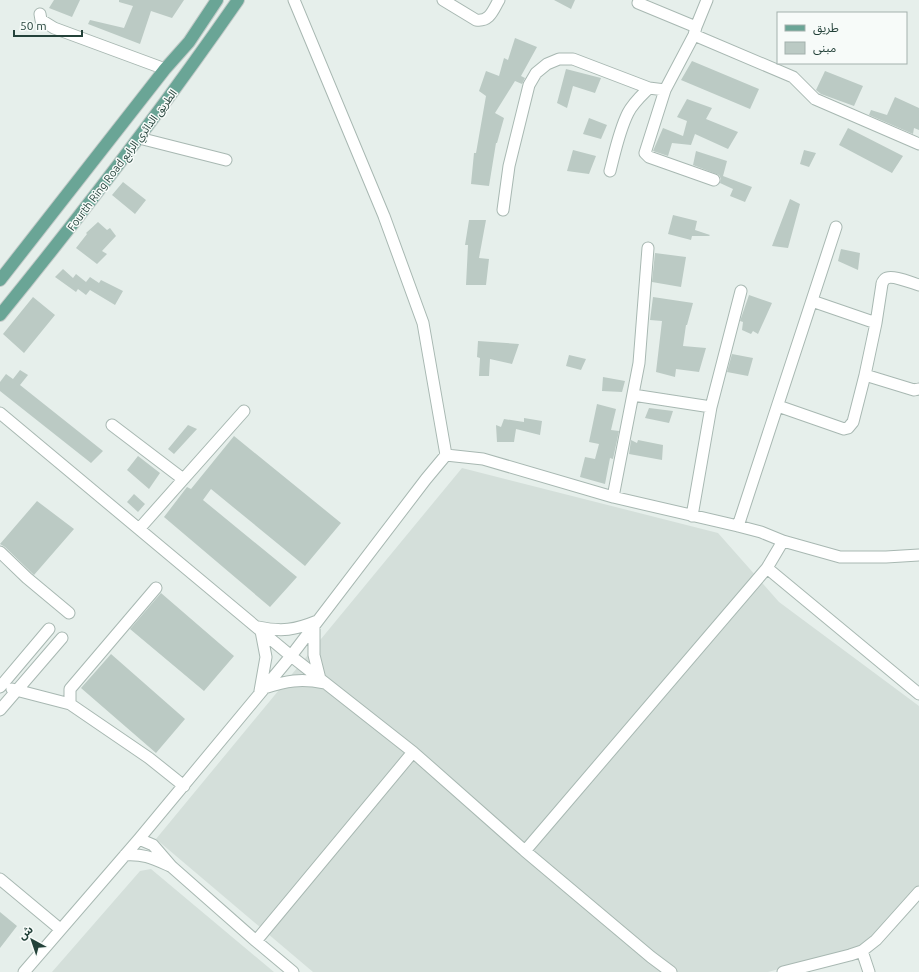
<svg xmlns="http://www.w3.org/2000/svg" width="919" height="972" viewBox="0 0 919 972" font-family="Ubuntu,'Noto Sans Arabic',sans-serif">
	<rect width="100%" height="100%" fill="#e6efeb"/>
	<path fill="#d4dfda" d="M462 468 718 533 779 602 919 706V885L871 944 768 972H313L156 839Z
		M151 869 274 972H52L140 871Z"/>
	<path fill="#bbcac4" d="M54 0H80L72 17 49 8Z
		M119 0H184L172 18 151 11 140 44 88 24 90 20 124 28 133 6 119 2Z
		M554 0H575L571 9Z
		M515 38 537 47 521 76 525 78 522 84 515 81 495 113 504 118 497 143H496L489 186 471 184 474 153H476L486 96 479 91 486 71 499 76 504 58 508 60Z
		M692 61 759 89 750 109 681 80Z
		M566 69 601 78 595 93 573 86 567 108 557 103Z
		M825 71 863 86 854 106 821 94 816 90Z
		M895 97 919 108V130L914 128 913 134 869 115 871 110 887 115Z
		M687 99 712 108 706 119 738 132 728 149 695 134 691 145 672 143 668 156 653 151 663 128 683 136 687 121 677 117Z
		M589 118 607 125 601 139 583 134Z
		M848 128 903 156 892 173 839 145Z
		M573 150 596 156 589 174 567 171Z
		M804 150 816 153 809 167 800 164Z
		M696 151 727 161 723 176 752 187 745 202 730 196 733 189 720 183 721 179 719 175 693 165Z
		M123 182 146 200 135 214 112 195Z
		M790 199 800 204 788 248 772 246Z
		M673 215 697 221 695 230 710 235 709 236H692L691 240 668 234Z
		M469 220H486L479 258 489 259 486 285H466L468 245H465Z
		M98 222 107 230 110 228 116 236 102 251 107 254 97 264 76 248 87 234 86 233Z
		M841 249 860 253 858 270 838 261Z
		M655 253 686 257 681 287 652 282Z
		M63 269 73 278 76 274 86 282 90 277 99 283 101 280 123 291 115 305 90 290 86 295 78 289 76 292 55 277Z
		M749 295 772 303 758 334 753 331 751 334 742 330 743 322 740 321Z
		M33 297 55 315 24 353 3 334Z
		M653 297 693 303 687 325H686L683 346 706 348 699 372 676 369 675 377 656 372 662 321 650 320Z
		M478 341 519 344 512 364 490 359 489 376H479L480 358 477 357Z
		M732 354 753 358 748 376 727 372Z
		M569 355 586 359 581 370 566 366Z
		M20 370 28 375 20 385 103 451 91 463 0 391V382L6 374 13 379Z
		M603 377 625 381 622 392 602 391Z
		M597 404 616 409 611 430 619 431 613 459 610 458 605 484 580 477 585 457 595 459 599 444 589 442Z
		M649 408 673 411 669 423 645 418Z
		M524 418 542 421 540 435 516 429 514 442H497L496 425 501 427 504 419 524 422Z
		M188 425 197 429 174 454 168 449Z
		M234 436 341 523 305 566 211 489 203 500 297 577 270 607 164 517 187 487 191 489Z
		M631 440 637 443 638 440 663 445 662 460 629 454Z
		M138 456 160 473 149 489 127 470Z
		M134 494 145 504 138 512 127 502Z
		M37 501 74 529 34 575 5 547 0 544Z
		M161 593 234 656 204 691 130 629Z
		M111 654 185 719 156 753 81 688Z
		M0 912 17 926 0 948Z"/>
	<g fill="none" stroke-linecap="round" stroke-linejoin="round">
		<g stroke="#a8b8b2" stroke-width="13">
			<path id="minor" d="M294 0 384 216 423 323 446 455
				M443 0 476 20C490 22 493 10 499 0
				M707 0 696 27 694 35 665 90 645 153 649 157 714 180
				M638 3 696 27
				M40 14 41 20 54 28 165 69
				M694 35 793 77 815 99 919 144
				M139 138 226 160
				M610 171C615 152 619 131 628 113 633 103 641 96 649 88
				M503 210 509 166 529 85 536 73 547 64 559 59H573L649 88 665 90
				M812 301 876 323 865 375 914 390 919 389
				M876 323 882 284C882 283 884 280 885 279 891 274 912 283 919 285
				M633 395 711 407
				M778 406 844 429 848 428 853 422 865 375
				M0 413 291 656 413 752 525 851 651 957 671 972
				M112 425 183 479
				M446 455 483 459 613 497 738 526 761 532 783 541 767 568 525 851
				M613 497 639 363 648 248
				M692 516 711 407 741 291
				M738 526 836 227
				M139 529 244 411
				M783 541 840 557H886L919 555
				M0 552 27 578 69 613
				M767 568 919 694
				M156 588 70 689V704L149 758 184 786
				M314 625V655L320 679
				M258 627C282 632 295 630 317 621
				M0 687 49 629
				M264 688C286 681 301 678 324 683
				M12 689 70 704
				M260 691 266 657 261 631
				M0 710 62 638
				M139 839 153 845 172 867 256 941 293 972
				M125 855C145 854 152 858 170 866
				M0 879 60 929
				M256 941 413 752
				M862 951 869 972
				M24 972 139 839 291 656 426 479 446 455
				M783 972 850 955 862 951 876 940 919 892"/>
		</g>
		<g stroke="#c2cac8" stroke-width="14">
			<path id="major" d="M0 280 165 69 189 42 217 0
				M0 315C83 213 163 108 238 0"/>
		</g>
		<use href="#minor" stroke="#fff" stroke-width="11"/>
		<use href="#major" stroke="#6aa596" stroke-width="12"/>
	</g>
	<g text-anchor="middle" stroke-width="3" stroke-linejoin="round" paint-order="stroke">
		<g font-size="11" fill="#24423a" stroke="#f7fbf9">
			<text transform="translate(122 160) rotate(-53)" y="4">Fourth Ring Road الطريق الدائري الرابع</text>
		</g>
	</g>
	<rect x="777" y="12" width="130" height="52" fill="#f7fbf9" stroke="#a3b1ad"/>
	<rect x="785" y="25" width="20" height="6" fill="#6aa596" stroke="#a3b1ad"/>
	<text x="813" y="32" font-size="12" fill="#24423a">طريق</text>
	<rect x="785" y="42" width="20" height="12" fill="#bbcac4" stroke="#a3b1ad"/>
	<text x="813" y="52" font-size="12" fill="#24423a">مبنى</text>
	<g transform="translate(32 940) rotate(320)" stroke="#f7fbf9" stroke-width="3" paint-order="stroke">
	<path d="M0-3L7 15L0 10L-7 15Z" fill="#24423a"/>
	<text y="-6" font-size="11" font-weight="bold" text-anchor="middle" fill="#24423a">ش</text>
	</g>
	<path d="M14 30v6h68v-6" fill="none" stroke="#24423a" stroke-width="2"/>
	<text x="20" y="30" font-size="12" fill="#24423a" stroke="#f7fbf9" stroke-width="3" paint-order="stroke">50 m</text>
</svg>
